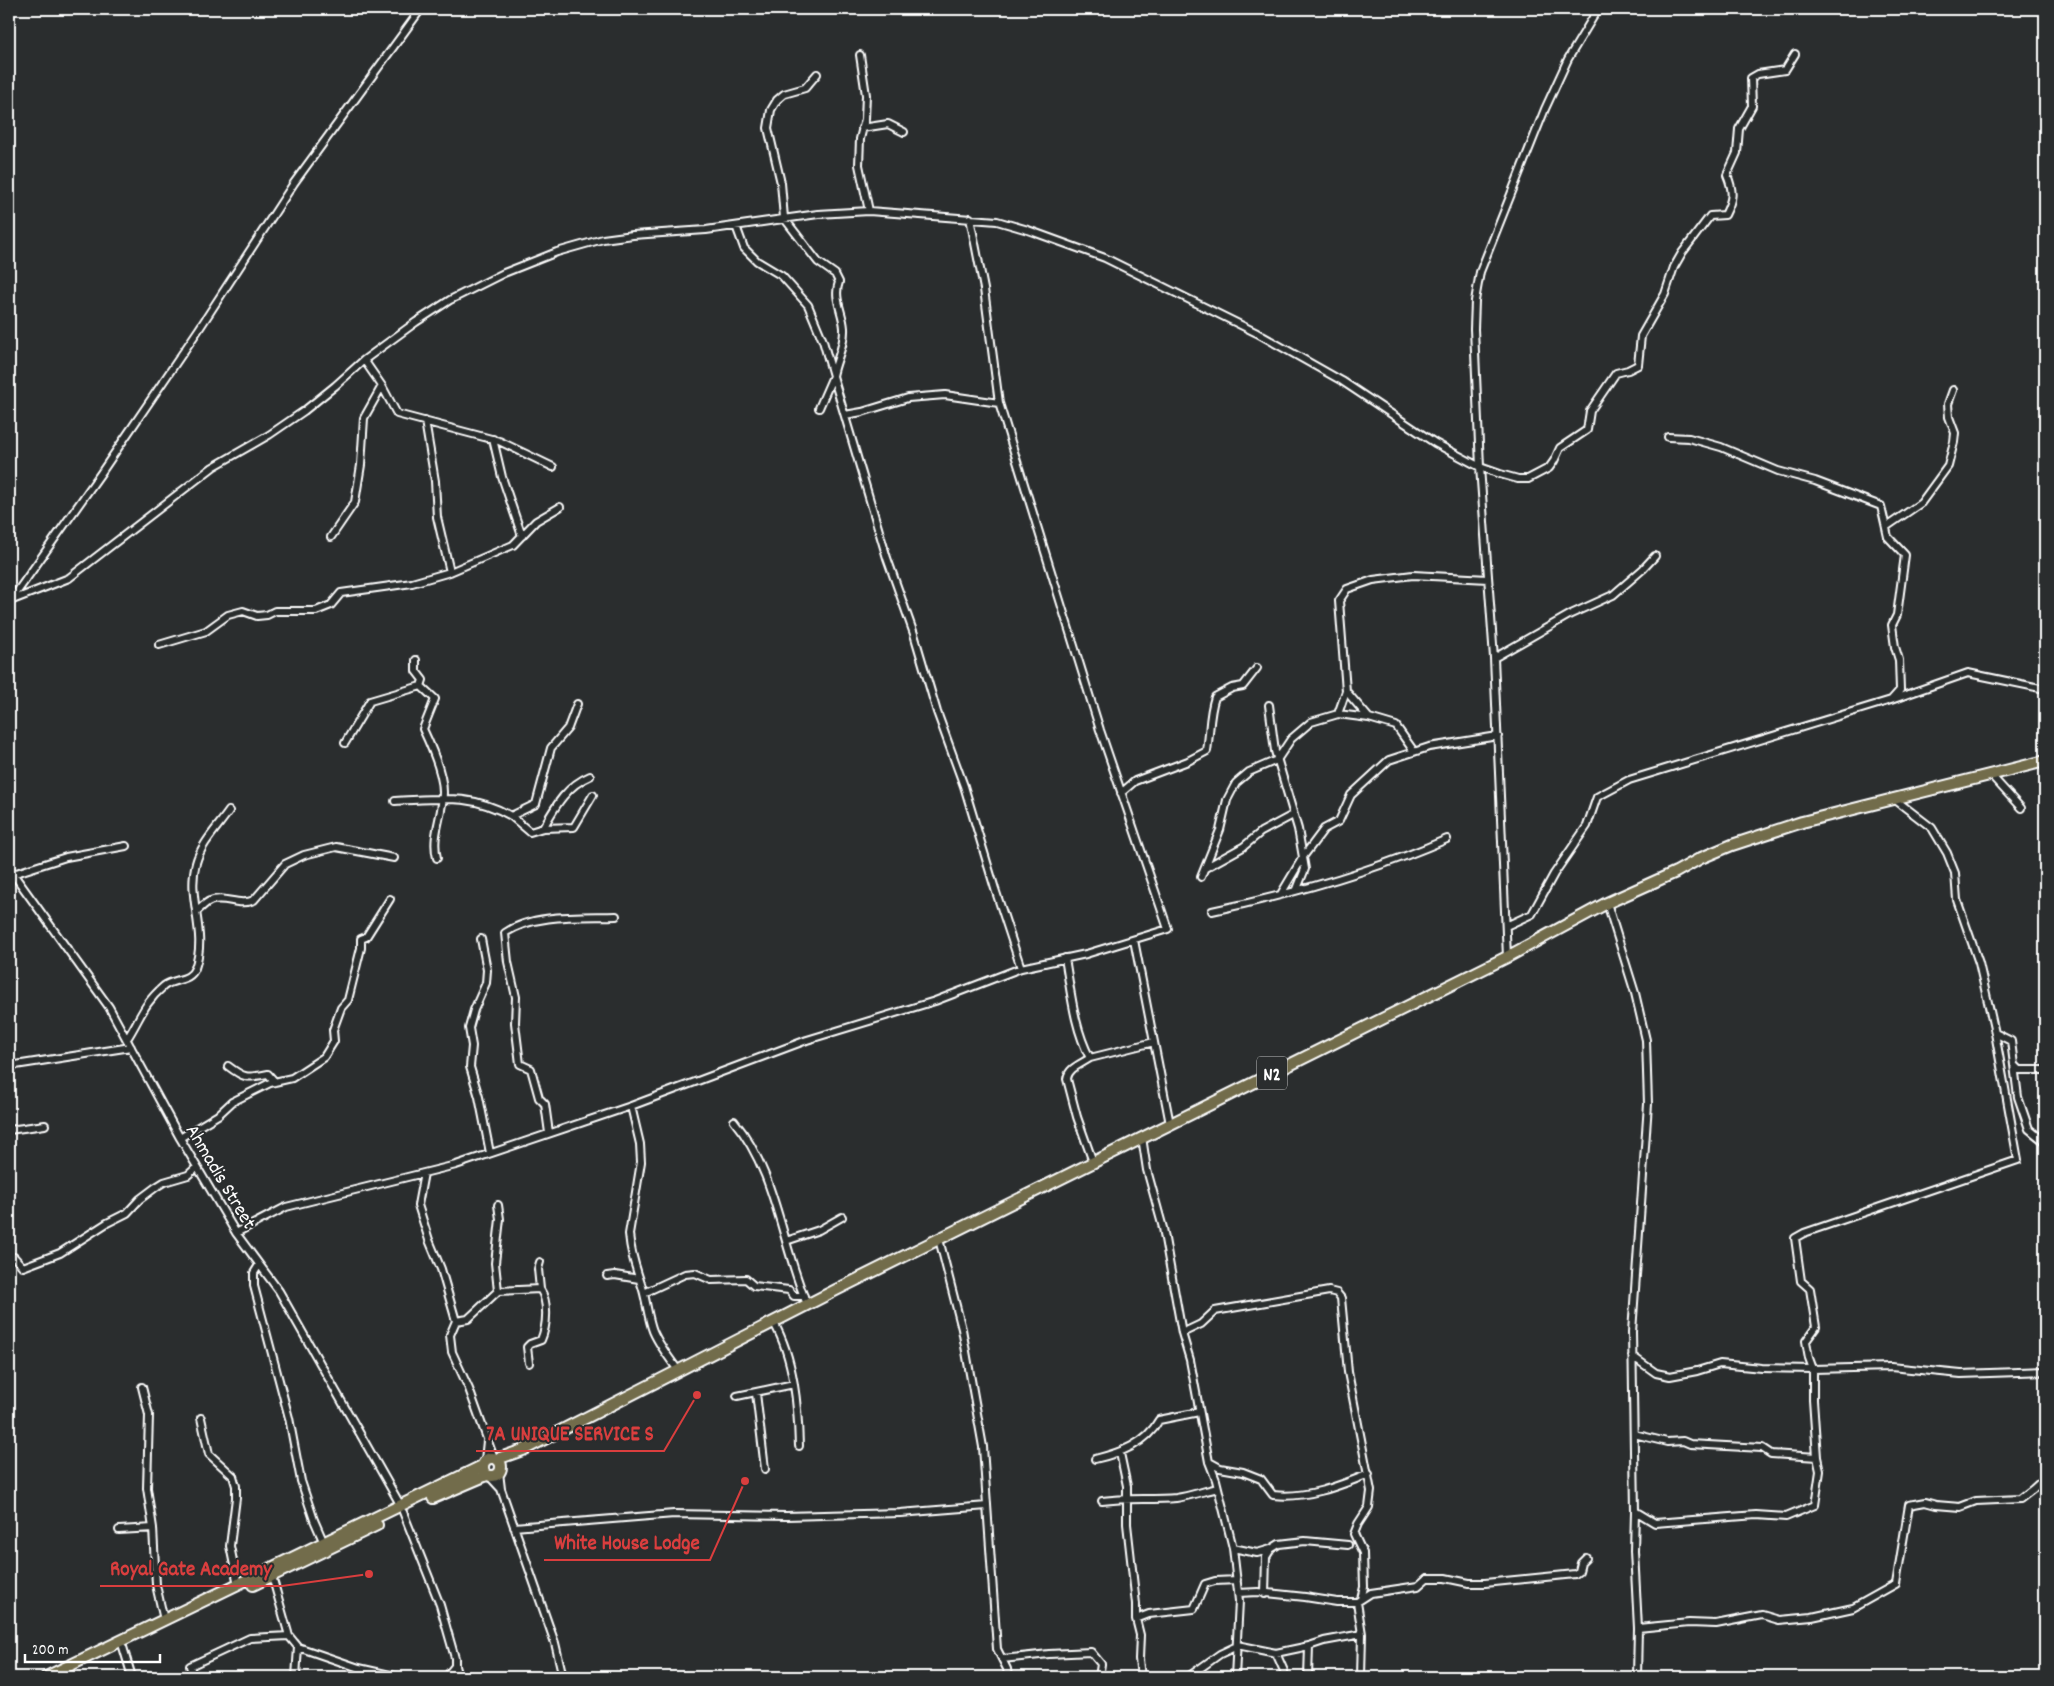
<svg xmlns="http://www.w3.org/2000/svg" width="2054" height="1686" viewBox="0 0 2054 1686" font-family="Dekko,sans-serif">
	<rect width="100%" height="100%" fill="#2a2d2e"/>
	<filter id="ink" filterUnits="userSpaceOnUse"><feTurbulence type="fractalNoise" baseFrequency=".02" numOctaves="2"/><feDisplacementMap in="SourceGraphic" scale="10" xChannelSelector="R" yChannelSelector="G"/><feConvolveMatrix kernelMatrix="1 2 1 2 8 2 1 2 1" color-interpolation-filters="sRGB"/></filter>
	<g filter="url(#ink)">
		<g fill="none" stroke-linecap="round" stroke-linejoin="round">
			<g stroke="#fff" stroke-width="10">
				<path id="minor" d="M860 55 866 95 865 119 860 139 859 165 869 211
					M817 74 805 88 784 94 777 100 771 110 768 128 781 183 784 218 818 262 835 274 839 282C833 298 843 312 844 328 845 345 836 360 833 376L887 558 914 634 937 712 964 786 995 889 1021 968
					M862 128 888 124 904 132
					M736 226 744 248 757 261 782 276 808 305 823 341 833 376 819 408
					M364 360 382 386 397 414 499 441 553 467
					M845 415 862 412 908 398 945 395 999 403
					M425 421 435 481 437 517 450 572
					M1668 437 1689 438 1721 447 1778 471 1815 481 1881 506 1888 537 1905 555 1897 615 1892 625 1895 647 1899 660 1900 690 1892 699
					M493 439 502 477 522 536
					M1886 527 1921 503 1948 466 1954 442 1955 433 1949 417 1948 404 1953 390
					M331 537 355 502 361 465 364 418 382 386
					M12 599 101 473 199 329 294 183 421 9
					M10 601 69 578 213 467 269 435 304 411 335 386 364 360 416 322 450 300 504 273 557 252 603 239 633 235 706 230 818 214 869 211 997 221 1028 230 1105 258 1257 333 1342 381 1435 443 1480 467 1500 474 1518 479H1528L1549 468 1554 461 1560 448 1587 430 1590 411 1616 373 1628 370 1638 365 1641 336 1665 294 1674 267 1682 253 1710 216 1725 215C1733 199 1734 192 1727 175L1737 153 1739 129 1752 106 1751 78 1758 74 1785 70 1795 54
					M159 645 206 631 228 615 243 611 257 616 267 615 275 611H316L331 605 341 593 412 583 450 572 513 545 536 521 560 507
					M1494 658 1571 614 1613 595 1643 569 1655 556
					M421 686 435 699 423 729C431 746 443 774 443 792 443 816 431 835 437 858
					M1269 705 1275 751 1298 829 1305 869 1297 889
					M1338 714 1369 718 1396 726 1413 750
					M1369 718 1346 691 1339 601 1347 589 1373 580 1413 575 1488 579
					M345 743 370 701 421 686 423 680 416 671V660
					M1990 774 2021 808
					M1121 793 1135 781 1188 761 1207 751C1210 732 1209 714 1215 697L1232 688 1243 686 1257 668
					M395 801C439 799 471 793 511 816L536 804 551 748 568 728 577 704
					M511 816 530 832 543 828 574 827 593 795
					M543 828C555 807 566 786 590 776
					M9 868 109 1007 180 1138 236 1233 279 1291 401 1506
					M1205 868 1243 847 1261 832 1293 815
					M13 874 66 857 126 846
					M1201 877 1220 830 1227 800 1236 783 1249 772 1277 760 1291 739 1311 722 1338 714 1346 691
					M1281 894 1303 857 1324 829 1339 821 1351 795 1389 760 1429 747 1498 736
					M1607 903 1635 993 1646 1040 1648 1104 1632 1332 1635 1511 1634 1551 1638 1628 1637 1677
					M197 911C201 908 205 903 210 901 224 895 239 907 254 900L285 864 304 855 336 847 394 858
					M1212 911C1292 894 1372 872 1447 839
					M1506 926 1532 914 1554 874 1587 826 1597 797 1629 780 1891 700 1968 673 2045 689
					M481 939 487 970 486 983 474 1010 469 1028 472 1046 470 1067 479 1097 490 1153
					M1134 940 1170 1124
					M1507 957 1494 658 1480 467 1474 329 1475 301 1480 272 1545 109 1568 59 1598 9
					M1065 958C1071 992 1074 1028 1090 1058 1081 1064 1068 1068 1067 1079L1077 1117 1093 1162
					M1995 1033 2011 1041 2018 1097 2029 1129 2045 1142
					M127 1039C141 1017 143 1004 164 986 174 978 190 982 195 968 208 932 186 898 196 863 201 844 218 827 229 811
					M1090 1058 1154 1042
					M2014 1065 2019 1070H2045
					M9 1066 131 1047
					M228 1066C245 1079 247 1078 268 1074L275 1082
					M631 1106 640 1144 641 1162 629 1234C631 1257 637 1270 643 1290 647 1304 648 1318 653 1331 659 1345 669 1358 678 1370
					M734 1121C777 1173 781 1244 807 1304
					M9 1130 45 1125
					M549 1133 545 1104 539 1098 531 1069 520 1064 515 1023 516 997 508 962 505 933C534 913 582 917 616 916
					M1142 1137 1147 1170 1163 1228 1182 1333 1190 1360 1209 1462 1216 1480 1233 1548 1239 1601 1235 1677
					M180 1138 218 1115 232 1102 270 1083 292 1078 324 1057 334 1041 333 1030 341 1008 348 1000 361 948V939L366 937 390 899
					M424 1173 418 1205 429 1240 441 1269 456 1321 450 1335 452 1352 469 1389 494 1458
					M236 1233 286 1207 456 1165 631 1106 807 1040 935 1001 1021 968 1086 954 1168 929 1100 730 999 403 984 289 970 218
					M939 1239 962 1329 983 1447 997 1649 1007 1669 1008 1677
					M786 1241 819 1230 842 1217
					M14 1257 23 1267 60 1253 107 1223 127 1213 140 1199 156 1187 164 1182 188 1175 197 1167
					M259 1265 254 1273V1286L289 1418 301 1481 314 1520 324 1543
					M607 1276 615 1275 639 1279
					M498 1291 540 1289 538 1269 540 1262
					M644 1293 685 1274 695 1273 711 1280 746 1279 754 1286 789 1290 794 1296H804
					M456 1321 468 1319 498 1291 495 1263 500 1219 498 1205
					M774 1323C794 1358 798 1406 799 1446
					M1182 1333 1201 1324 1215 1311 1329 1291 1337 1293 1341 1298 1348 1372 1371 1491 1369 1507 1358 1524 1354 1534 1363 1553 1364 1587 1361 1599
					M1632 1356 1656 1373 1670 1376 1697 1371 1720 1364 1762 1368 1813 1369 1891 1367 1961 1374 2045 1371
					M529 1363 527 1347 530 1344 541 1340C547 1326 549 1302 540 1289
					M142 1387 149 1415 147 1488 153 1528 156 1585 164 1620
					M756 1393 765 1469
					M737 1396 794 1384
					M201 1418 209 1454 233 1476 236 1486V1498L230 1546 238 1585
					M1634 1434 1667 1442 1683 1441 1690 1444 1762 1448 1771 1454 1817 1457
					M1120 1453 1127 1486V1524L1136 1604V1619L1140 1635 1139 1659 1141 1677
					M1095 1459C1120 1453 1146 1444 1159 1420L1199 1412
					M485 1460 487 1441
					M1209 1462 1220 1468 1243 1472 1261 1479 1273 1495C1306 1499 1339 1486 1369 1474
					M499 1472 501 1489 555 1643 563 1677
					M489 1476 501 1489
					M1102 1501C1127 1498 1151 1500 1176 1498 1190 1496 1204 1491 1218 1488
					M1635 1511 1655 1523 1756 1515 1786 1517 1815 1505 1820 1471 1817 1457 1813 1400V1369L1809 1358 1806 1341 1816 1327 1810 1289 1801 1281 1795 1238 1804 1233 2018 1160 1995 1033 1979 963 1957 900 1955 873 1947 853 1932 828 1893 798
					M403 1512 440 1605 455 1658V1666L458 1677
					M514 1527 674 1514 786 1516 900 1513 987 1506
					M119 1530 153 1528
					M1233 1548 1257 1553 1271 1549 1279 1544 1305 1541 1348 1545
					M272 1576 289 1636 298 1647 359 1668 399 1677
					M1238 1593 1258 1592 1305 1597 1337 1602H1357L1371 1593 1418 1586 1427 1578H1445L1469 1583H1485L1575 1574 1579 1571 1581 1563 1586 1558
					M1265 1594 1266 1557 1271 1549
					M1357 1602 1362 1634 1361 1677
					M1136 1619 1149 1614 1194 1609 1205 1584 1215 1581 1237 1580
					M1638 1628 1689 1623 1716 1624 1762 1615 1779 1620 1812 1617 1853 1608 1896 1584 1909 1505 1925 1502 1936 1505 1960 1507 1976 1501 2020 1499 2033 1489 2045 1478
					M1237 1645 1276 1653 1309 1646 1324 1641 1362 1634
					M123 1647 132 1677
					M1276 1653 1284 1671 1285 1677
					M1002 1659 1049 1654 1091 1652 1101 1664 1099 1677
					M193 1677 190 1666 250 1638 289 1636
					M296 1677 298 1647
					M446 1677 455 1666
					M1188 1677 1220 1654 1237 1646
					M1308 1677 1309 1646"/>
			</g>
			<g stroke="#fff" stroke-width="14">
				<path id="highway" d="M483 1467a9 9 0 1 1 18 0a9 9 0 1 1-18 0Z
					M497 1459 523 1450 836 1290 1507 957 1607 903 1676 872 1701 858 1732 845 1802 822 2045 761
					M433 1498 487 1475
					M253 1585 377 1525
					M46 1677 482 1466"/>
			</g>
			<use href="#minor" stroke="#2a2d2e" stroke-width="6"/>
			<use href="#highway" stroke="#726c4b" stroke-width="10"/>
		</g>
	</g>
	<g text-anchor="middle" stroke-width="4" stroke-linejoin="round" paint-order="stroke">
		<rect fill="#2a2d2e" stroke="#bfc0c0" stroke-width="1" x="1257" y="1056.5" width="30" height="33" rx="4"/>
		<g font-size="19" font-weight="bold" fill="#fff">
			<text x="1272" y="1080">N2</text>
		</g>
		<g font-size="20" fill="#fff" stroke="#2a2d2e">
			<text transform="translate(222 1176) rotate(59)" y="7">Ahmadis Street</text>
		</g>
	</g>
	<path fill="none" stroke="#da3e3e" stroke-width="2" d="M697 1395L664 1451H476M745 1481L710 1560H544M369 1574L282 1586H100"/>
	<g fill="#da3e3e" stroke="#2a2d2e" stroke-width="2">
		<circle cx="697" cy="1395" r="5"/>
		<circle cx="745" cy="1481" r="5"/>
		<circle cx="369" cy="1574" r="5"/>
	</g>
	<g font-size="21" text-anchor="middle" font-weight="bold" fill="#da3e3e" stroke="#2a2d2e" stroke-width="4" stroke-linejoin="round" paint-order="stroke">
		<text x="570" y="1440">7A UNIQUE SERVICE S</text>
		<text x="627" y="1549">White House Lodge</text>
		<text x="191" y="1575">Royal Gate Academy</text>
	</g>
	<rect width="2054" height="1686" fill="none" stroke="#2a2d2e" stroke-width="30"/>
	<rect x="15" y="15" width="2024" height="1656" fill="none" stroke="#fff" stroke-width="2" filter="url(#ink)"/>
	<path d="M25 1654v8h135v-8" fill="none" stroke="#ffffff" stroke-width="2.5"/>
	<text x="32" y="1654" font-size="15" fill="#ffffff" stroke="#2a2d2e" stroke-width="4" paint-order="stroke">200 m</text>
</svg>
